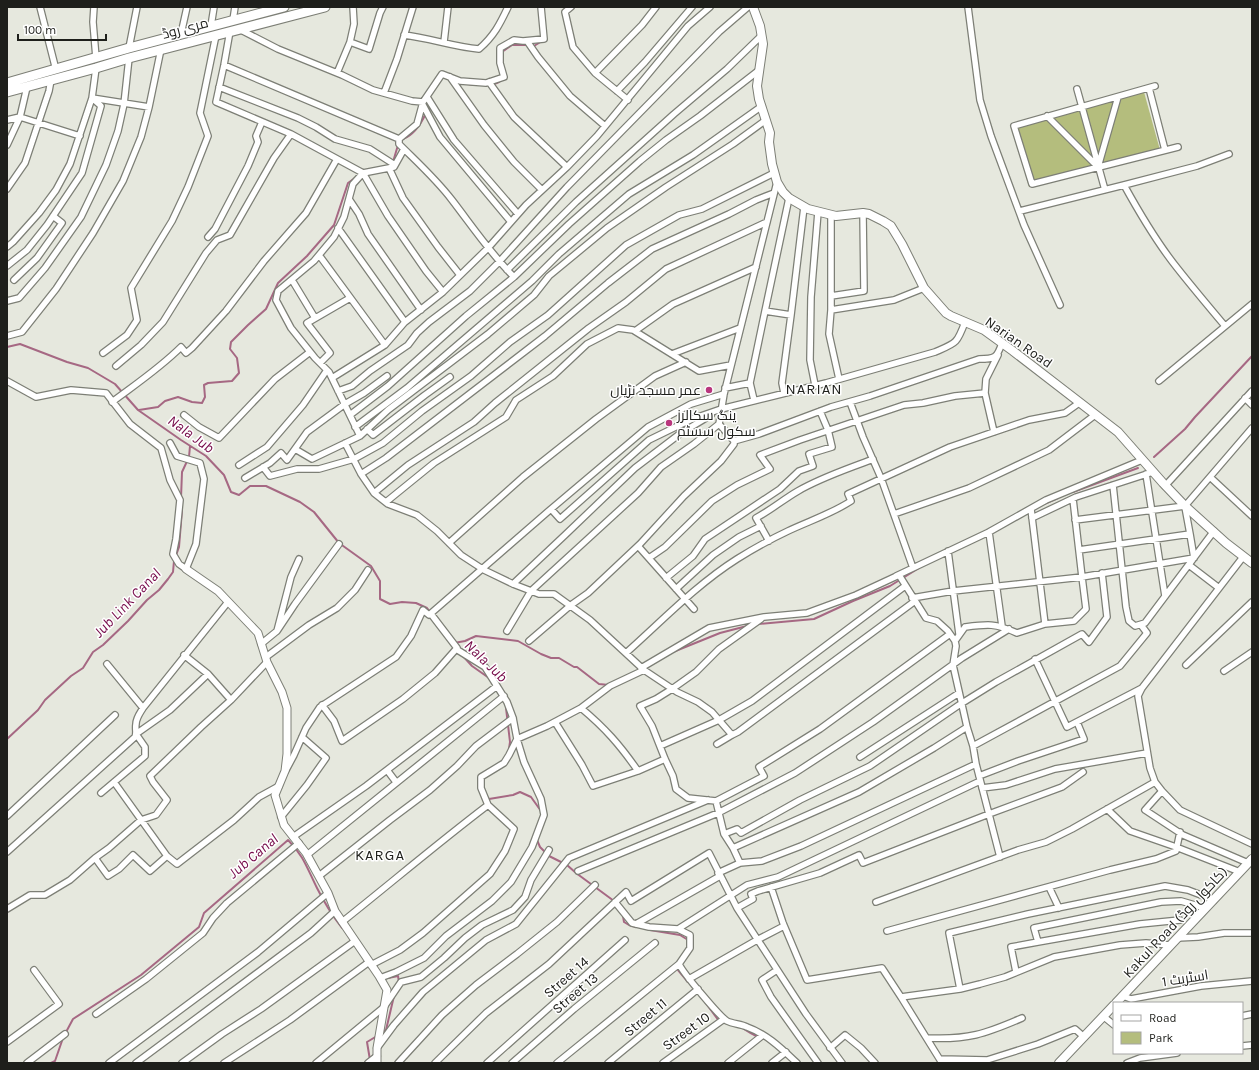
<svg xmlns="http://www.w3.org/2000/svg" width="1259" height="1070" viewBox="0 0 1259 1070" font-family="Karla,Cairo,sans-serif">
	<rect width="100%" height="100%" fill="#e6e8de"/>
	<path fill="#b4bd7d" d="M1144 92 1160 150 1029 187 1012 128Z"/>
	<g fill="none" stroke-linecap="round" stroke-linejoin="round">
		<path stroke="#a66883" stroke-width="2" d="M532 46H534L542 41
			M502 52 512 45H527
			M463 83 474 85
			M492 85 499 82 502 79
			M403 139C413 135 421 124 426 113
			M393 162 398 145
			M7 347 20 344 67 362 88 368 115 384 138 410 181 440 206 456 224 475 231 492 239 495 250 486H266L300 502 314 512 339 543 371 566 380 581V599L390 604 402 602 416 603 427 608 431 613
			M139 410 158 407 165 401 178 397 192 402 202 403 205 397 204 385 208 383 232 381 239 373 237 358 230 349 231 342 248 325 266 309 278 283 307 256 334 225 348 183 355 178
			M1154 457 1185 429 1195 417 1252 356
			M1073 492 1138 468
			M181 498 182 472 189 457 190 446
			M1044 504 1058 498
			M758 624 814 619 853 601 890 586 919 568
			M454 643 465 641 476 636 518 641 541 654 551 658H559L574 667H577L599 684 609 685
			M673 652 720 633 747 626
			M462 655 472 666 489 678
			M506 708 510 742 509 749
			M7 739 38 710 45 700 71 676 83 668 93 652 103 645 128 621 147 600 159 590 168 579 173 572 174 561 179 547 182 510
			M486 796 489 799 513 795 520 792 531 797 541 811
			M543 823 537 840 540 847 549 856 567 865 576 873 614 901
			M623 916 624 922 629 925 636 927
			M650 930 680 935 688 940
			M680 966 678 970 688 982
			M388 978 398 976 399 982
			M705 1002 719 1021
			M741 1027C749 1032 756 1038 766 1039
			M382 1032 386 1030 394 996
			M65 1034 73 1019 141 975 199 927 204 913 288 840C304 856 307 868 317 888 324 902 332 915 342 928
			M370 1060 367 1042 377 1036
			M51 1063 55 1061 63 1038"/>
		<g stroke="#7d7f76" stroke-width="8">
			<path id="minor" d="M40 7 56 70
				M94 7 93 22 96 58
				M571 7 565 12 573 47 595 73 628 100
				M968 7 980 100 991 136 1024 225 1060 305
				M233 20 235 7
				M211 26 214 7
				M239 29 278 49 342 75 373 90 412 101 423 102
				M230 31 224 65 216 102 291 134 363 173 388 216 426 271 443 292
				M181 34 187 7
				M404 35C430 38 454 47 479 49 494 36 500 24 508 7
				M527 41 538 57 570 96 605 126
				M350 42 354 24 353 7
				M444 42 448 7
				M129 48 137 7
				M224 65 399 139V144C417 162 436 179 452 200 472 226 490 253 514 277
				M337 73 350 42 369 49 380 13 383 7
				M595 73 642 25 656 7
				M450 77 484 125 514 162 542 190
				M489 82 514 117 567 167
				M1155 86 1014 126 1032 184 1178 147
				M219 87 298 118 316 127 335 139 370 149 395 165
				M1149 88 1165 150
				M1077 89 1105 190
				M617 91 645 62 692 7
				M384 93 397 59 413 7
				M427 97 454 140 518 214
				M423 105 440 137 511 222
				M1047 116 1098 167
				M7 120 20 117 27 87
				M399 139 417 124 423 102 442 74 460 81 486 83 504 77 500 63V48L514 40 523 41 544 39 541 7
				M7 145 20 117 80 136
				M1098 167 1118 97
				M389 168 403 198 438 247 460 275
				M1124 185C1140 214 1157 243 1178 269 1193 288 1209 307 1225 326
				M7 189 25 163 49 91 51 80
				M789 198 765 311 791 315 804 207
				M349 199 359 214 368 234 421 310
				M1020 211 1124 185 1197 166 1229 154
				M831 215V296L864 291 863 213
				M338 228 405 322
				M208 237 215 229 248 166 258 142 256 136 262 122
				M7 247 13 242 39 213 56 190 70 164 92 98 149 107
				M319 255 385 345
				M7 266 27 250 47 225 82 173 101 106 92 98 96 68
				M507 270 576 202 674 114 727 69 761 36
				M14 280 37 258 62 223 53 216
				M292 280 315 318
				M831 296V310L894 300 924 288
				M7 301 19 298 45 268 81 217 106 165 118 131 124 104 129 58
				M831 310 829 334 839 379
				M635 331 673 304 756 267
				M7 336 22 332 56 289 93 233 123 181 141 137 149 107 161 49
				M103 353 127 335 137 320 131 288 172 221 188 187 208 136 200 113 216 35
				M672 354 740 328
				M320 363 330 353 307 323 350 298
				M116 366 141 345 163 322 206 253 217 240 230 235 274 158 291 134
				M332 378 385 345 405 322 443 292 488 248 526 205 567 167 597 136 688 26 710 7
				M7 381 36 397 71 390 106 393 130 424 161 448 170 480 180 500 176 539 173 554 179 564 186 569 196 544 204 479 200 463 177 456 170 443
				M1159 381 1252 304
				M750 383 754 400
				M815 385 810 360 811 297 818 212
				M725 388 750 383 765 311
				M338 391 352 386 370 371 408 345 417 333 429 322 470 291 499 262 567 187 719 32 748 7
				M784 393 782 383 791 315
				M724 394 691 404 648 427 551 509 560 519 649 440 692 419 721 409 826 383 935 352C956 343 957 344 965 322
				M1245 398 1252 405
				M112 402C136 384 160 368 181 347L186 353 192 348 226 311 264 261 306 213 337 159
				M850 402 863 437 881 478 913 568
				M184 415 199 427 219 438 275 379 310 352
				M350 415 388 386 466 316 514 277 569 224 640 161 666 140 700 116 758 71
				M355 427 407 388 532 281 559 254 629 194 693 155 762 106
				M367 429 373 435 425 395 450 377
				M994 432 985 393 986 379 998 355
				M360 436 329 372 315 358 291 328 276 300 278 291 314 261 334 237 344 217 353 184 363 173 394 167 404 149
				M734 441 759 434 831 407 870 396 979 359C995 359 997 358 1002 343
				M345 443 361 474 374 493 388 504 417 515 437 531 461 555 484 570 513 584 539 594H554L590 620 644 670 677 692 698 702 712 712 732 735
				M295 449 312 459 360 436 388 410 488 334 534 295 549 276 607 228 666 187 733 144 766 120
				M239 465 267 447 303 405 327 370
				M263 467 270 476 297 469H319L354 459 383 443 422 411 471 376 510 342 548 315 626 245 679 215 702 209 774 173
				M361 474 386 458 545 336 608 283 652 249 729 214 756 200 774 193
				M1146 474 1165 596
				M1210 477 1252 516
				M245 478 270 463 281 453 287 460 307 432 345 404 364 393 387 376
				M1113 485 1126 607 1129 621 1135 626 1145 623 1214 531
				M1165 486 1252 391
				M374 493 408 465 474 422 495 403 589 328 626 302 666 269 767 222
				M386 502 434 463 506 417 516 400 553 376 587 344 618 328 633 330 699 371 731 365
				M1185 507 1190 534
				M1031 509 1045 624
				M894 514 969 488 1049 450 1095 415
				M1032 518 1076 497 1153 472
				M1075 520 1185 506 1252 428
				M989 532 1002 626
				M769 541 756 518C771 510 784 499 798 491 822 477 848 469 873 459
				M449 543 523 477 596 419 655 376 686 362
				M638 546 694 609
				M948 551 959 634
				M1243 557 1142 688 1138 696 1150 768 1155 782 1162 791 1180 810 1252 844
				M649 558 665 547 712 501 737 485 770 469 760 455 800 440 904 405 923 403 955 396 985 393
				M1189 565 1219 588
				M896 576 989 532 1046 500 1142 460
				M666 578 693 556 705 539 780 489 799 471 813 466 809 454 832 447 828 430 820 411
				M513 584 565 535 635 468 681 433 711 415
				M676 589 713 555 739 537 761 526
				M912 598 953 591 1082 577 1073 499
				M761 619 719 649 696 672 672 689 656 699 640 706 652 726 665 759 673 776 676 789 688 798 716 801 724 834 733 848 740 863 762 861 801 846 976 764 973 746
				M277 631 295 604 339 544
				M507 631 531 591 638 493 661 467 694 444 719 424
				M529 641 571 605 588 593 640 544 684 496 721 461 734 444V441L719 424 724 394 777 182
				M955 641 965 627C988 624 995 623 1017 633L1045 624 1074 621 1086 609 1082 577 1194 558 1190 534 1079 550
				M261 644 277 631 291 577 299 559
				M626 653C662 621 696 585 737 559 753 549 771 539 788 531 809 521 831 514 851 501L848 494 950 447 1029 420 1065 413 1079 403
				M184 655 208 674 231 700 267 662
				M266 657 309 625 337 608 355 590 368 570
				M1035 659 1067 727 1142 688
				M107 664 143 708
				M1186 665 1252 602
				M641 668 709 628 764 617 807 613 856 595 899 575 926 618 937 621 948 631 955 641 956 646 953 665 967 727 973 746 1120 666 1147 633 1141 625
				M1224 671 1252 652
				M322 705 334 721 342 741 403 699 435 673 457 648 431 614
				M581 708 610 686 644 670
				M555 722 582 765 593 786 638 771
				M717 744 732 735 738 732 915 601
				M660 746 719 720 752 701 905 586
				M860 757 959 693
				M976 764 1000 857
				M286 770 294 755 306 728 320 707 396 657 411 636 423 610 429 615 551 509
				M387 770 396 782
				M979 776 1018 761 1084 739 1077 722
				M114 782 167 856
				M982 788 1006 785 1055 769 1147 753
				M1162 791 1145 810 1183 835 1248 863
				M101 793 145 756V747L136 734 170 710 208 674
				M716 801 764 776 759 767 820 729 950 634
				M1107 809 1130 831 1176 847 1240 872
				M7 816 115 715
				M281 817 307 785 326 758 302 737
				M724 834 737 829 741 833 800 800 870 766 959 705 996 682 1082 634 1089 642 1107 617 1102 573
				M293 837 366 786 497 686
				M733 848 859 792 934 748 967 727
				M7 852 135 737C137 733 135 729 136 724 136 718 140 713 143 708L228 602
				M307 855 504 696
				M95 858 109 848 141 820 156 815 167 800 153 782 150 776 201 727 231 700
				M578 871 718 813 795 773 873 722 962 658 1009 629
				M718 873 740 863
				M319 876 390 820 430 790 457 766 476 746 513 718
				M771 887 783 923 807 980 882 968 901 997 942 1063
				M1049 887 1059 908
				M615 902 632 923 649 927 678 929 690 935V948L679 964C683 973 720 1017 727 1021 733 1024 741 1024 747 1027 767 1034 782 1049 797 1063
				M876 902 1018 850 1046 842 1072 829 1155 782
				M737 908 753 899 751 894 758 891 820 873 859 855 863 863 989 814 1062 787 1083 772
				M7 909 30 895H45L70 880 95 858 108 876 119 869 133 855 150 871 167 856 177 864 234 820 259 797 279 786
				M342 922C391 883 438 843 488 805L481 788V777L504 763 509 755 517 739 513 718 507 702 485 667 456 649
				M636 924 720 876
				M678 929 747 885 778 877 980 781
				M887 931 1110 870 1156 859 1176 851 1180 832
				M1177 938 1198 937 1224 933H1252
				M1038 942 1140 924 1180 920
				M371 965 400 950 423 933 490 874 505 851 514 829 488 805
				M777 970 762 980 771 997 818 1063
				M1016 972 1011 947 1038 942 1034 928 1161 902 1181 901 1205 908
				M380 978 396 972 424 958 446 936 492 901 511 882 532 847 544 815 541 799 524 762 517 739 547 726 581 708C605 728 620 745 638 771L665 759
				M689 979 757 940 784 926
				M960 989 949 933 1028 914 1165 886 1188 890 1214 900
				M1123 996 1131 999 1201 986 1252 981
				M901 997 960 989 980 984 1005 977 1054 957 1120 945 1146 943 1170 945
				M96 1014 146 979 203 933 213 918 227 903 299 843
				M1103 1016 1114 1025
				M1242 1016 1252 1014
				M927 1038C968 1040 985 1034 1022 1018
				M7 1042 59 1004 34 970
				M1242 1046 1252 1045
				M377 1048 394 1025 423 992 486 940 516 924 569 858 708 800
				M830 1048 845 1035 861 1048 875 1063
				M940 1059 987 1060 1038 1044 1075 1029 1084 1037
				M27 1063 65 1034
				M109 1063 258 952 328 893
				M136 1063 311 933 335 911
				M182 1063 222 1034 261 1009 355 941
				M224 1063 290 1020 369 962
				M316 1063 384 1007 401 982 421 977 444 958 465 938 482 925 513 910 525 897 531 880 549 850
				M368 1063 377 1056
				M398 1063 442 1015 476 985 517 954 557 922 595 885
				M435 1063 486 1013 549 964 626 892 631 901 709 853 737 908 806 1014 842 1063
				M487 1063 625 940
				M512 1063 574 1009 655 943
				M557 1063 679 964
				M608 1063 698 989
				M663 1063 724 1019
				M728 1063 763 1035
				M772 1063 786 1052
				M1127 1063 1140 1058 1177 1053"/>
		</g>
		<g stroke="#7d7f76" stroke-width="9">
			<path id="tertiary" d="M186 569 218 591 258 633 267 662 282 692 287 708V754L285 771 275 795 284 825 306 853 328 893 335 911 379 976 387 990 377 1048V1063"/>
		</g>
		<g stroke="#7d7f76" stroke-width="10">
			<path id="secondary" d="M753 7 760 26 763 44 757 86 759 99 770 133 769 142 772 164 777 182 783 192 789 198 808 209 836 216 863 213 869 214 883 221 891 226 902 244 924 288 946 313 951 316 984 330 1013 351 1118 432 1163 483 1185 506 1226 543 1252 563
				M1116 1003 1252 859
				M1059 1063 1114 1005"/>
		</g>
		<g stroke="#7d7f76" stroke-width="11">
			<path id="primary" d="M7 83 129 48 284 7
				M7 92 96 68 129 58 325 7"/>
		</g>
		<use href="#minor" stroke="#fff" stroke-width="5.5"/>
		<use href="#tertiary" stroke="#fff" stroke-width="7"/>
		<use href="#secondary" stroke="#fff" stroke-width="8"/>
		<use href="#primary" stroke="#fff" stroke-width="9"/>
	</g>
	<g fill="#b9367d" stroke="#fff" stroke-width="1.5">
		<circle cx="709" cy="390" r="4"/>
		<circle cx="669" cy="423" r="4"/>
	</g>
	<g text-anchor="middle" stroke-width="3" stroke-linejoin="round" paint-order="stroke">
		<g font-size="14" fill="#1e1f1b" stroke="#fff">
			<text transform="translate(185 28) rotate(-15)" y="5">مری روڈ</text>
			<text transform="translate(1019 342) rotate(35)" y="5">Narian Road</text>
			<text transform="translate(1175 922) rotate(-47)" y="5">Kakul Road (کاکول روڈ)</text>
			<text transform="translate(566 977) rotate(-41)" y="5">Street 14</text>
			<text transform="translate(1185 978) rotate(-9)" y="5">اسٹریٹ 1</text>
			<text transform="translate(575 993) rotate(-40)" y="5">Street 13</text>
			<text transform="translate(645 1017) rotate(-40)" y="5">Street 11</text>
			<text transform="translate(686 1031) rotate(-36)" y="5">Street 10</text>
		</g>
		<g font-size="14" fill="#1e1f1b" stroke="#fff" text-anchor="end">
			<text x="701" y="395">عمر مسجد نڑیاں</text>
			<text x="677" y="420" text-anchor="start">ینگ سکالرز<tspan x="677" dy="16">سکول سسٹم</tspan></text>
		</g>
		<g font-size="15" letter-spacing="1" fill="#1e1f1b" stroke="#fff">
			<text x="814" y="394">NARIAN</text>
			<text x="380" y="860">KARGA</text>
		</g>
		<g font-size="15" font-style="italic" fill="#760b4a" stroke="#fff">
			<text transform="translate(191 434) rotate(36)" y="5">Nala Jub</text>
			<text transform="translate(127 603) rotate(-46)" y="5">Jub Link Canal</text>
			<text transform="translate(486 661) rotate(44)" y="5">Nala Jub</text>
			<text transform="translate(253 856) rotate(-40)" y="5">Jub Canal</text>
		</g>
	</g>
	<rect width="1259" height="1070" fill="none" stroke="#1e1f1b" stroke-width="16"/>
	<rect x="1113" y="1002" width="130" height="52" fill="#ffffff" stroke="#a5a5a4"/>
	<rect x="1121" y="1015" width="20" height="6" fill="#ffffff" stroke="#a5a5a4"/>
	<text x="1149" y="1022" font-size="12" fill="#1e1f1b">Road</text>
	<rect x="1121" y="1032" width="20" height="12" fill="#b4bd7d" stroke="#a5a5a4"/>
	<text x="1149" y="1042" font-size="12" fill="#1e1f1b">Park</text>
	<path d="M18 34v6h88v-6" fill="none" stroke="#1e1f1b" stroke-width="2"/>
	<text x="24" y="34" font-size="12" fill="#1e1f1b" stroke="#ffffff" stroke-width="3" paint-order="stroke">100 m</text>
</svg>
